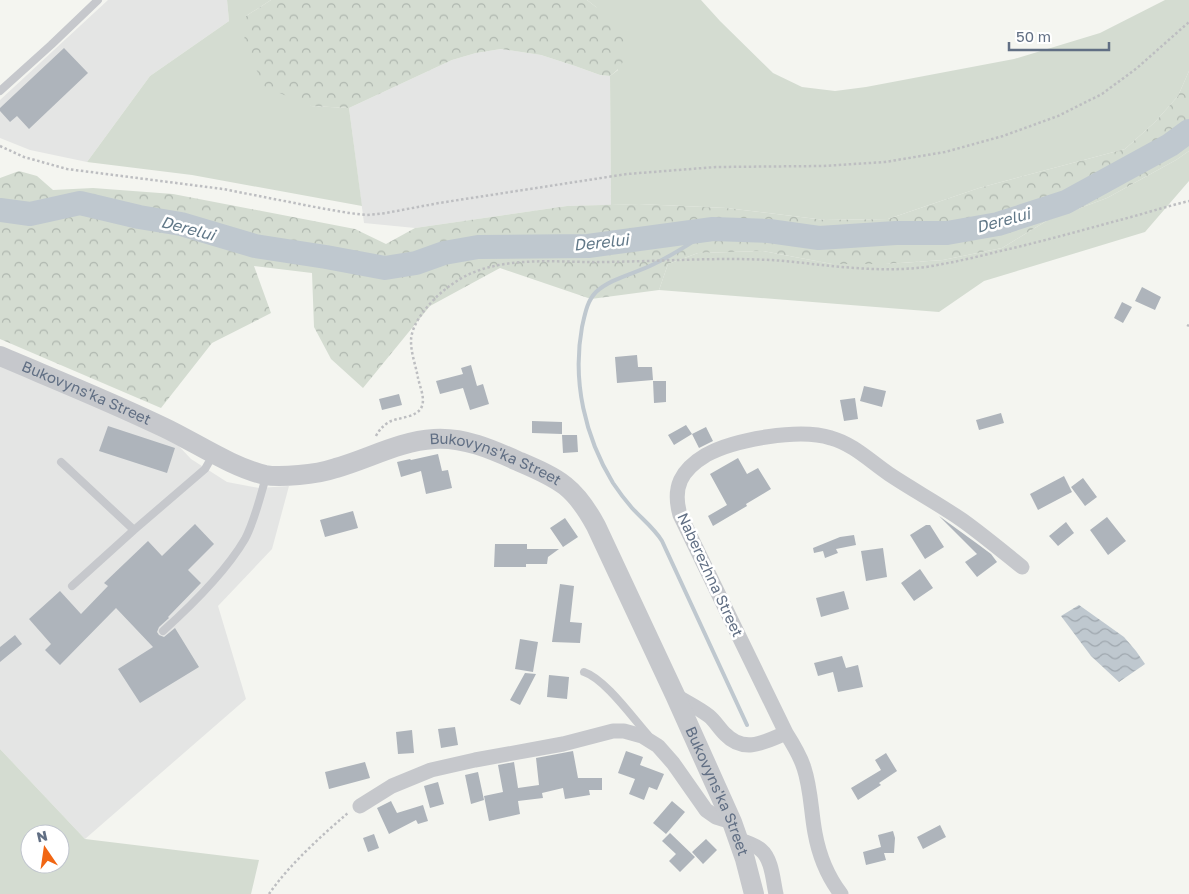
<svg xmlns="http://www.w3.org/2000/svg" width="1189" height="894" viewBox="0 0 1189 894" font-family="'Golos Text',sans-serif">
	<defs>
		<pattern id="forest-crowns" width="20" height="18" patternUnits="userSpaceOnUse" patternTransform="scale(1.25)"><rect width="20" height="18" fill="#d4dcd1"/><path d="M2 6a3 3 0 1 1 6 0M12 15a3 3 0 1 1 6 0" fill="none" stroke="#afb7af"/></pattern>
		<pattern id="water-waves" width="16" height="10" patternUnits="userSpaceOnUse" patternTransform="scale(1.25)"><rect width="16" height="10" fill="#bfc8cf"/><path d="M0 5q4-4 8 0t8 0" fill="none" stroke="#9fa7ae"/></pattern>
	</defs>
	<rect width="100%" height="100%" fill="#f4f5f0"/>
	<path fill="#e4e5e4" d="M108 0H227L229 21 150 76 87 162 30 150 0 138V100Z
		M501 49 541 55 575 66 600 75 610 76 611 205 567 206 415 228 364 223 349 108 452 60 476 53Z
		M0 362 176 443 191 459 227 482 259 488 289 486 272 549 218 606 246 699 85 839 0 749Z"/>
	<path fill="#d4dcd1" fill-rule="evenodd" d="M227 0H271L246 16 311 106 349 108 362 206 192 175 87 162 150 76 229 21Z
		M587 0H701L720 21 773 73 802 87 835 91 866 87 1014 59 1100 33 1165 0H1189V71L1178 96 1155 122 1125 149 979 188 888 219 825 220 726 208 639 204 611 205 610 76 618 70 596 7Z
		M1189 151V181L1145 232 984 281 939 312 659 290 668 264 698 253 763 251 832 264H886L943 260 1002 248 1048 220 1107 198 1176 160Z
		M0 749 85 839 259 860 251 894H0ZM30 834H60V864H30Z"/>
	<path fill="url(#forest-crowns)" d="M271 0H587L596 7 624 39C624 58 627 64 610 76L600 75 575 66 541 55 501 49 476 53 452 60 349 108 311 106 265 87 244 45 246 16Z
		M1189 71V151L1176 160 1107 198 1048 220 1002 248 943 260 886 264H832L763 251 698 253 668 264 659 290 591 299 500 268 430 306 363 388 331 359 314 327 312 273 254 266 271 313 212 343 161 408 0 339V178L19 171 37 176 53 190 93 188 173 194 355 229 386 244 415 228 567 206 639 204 726 208 825 220 888 219 979 188 1125 149 1155 122 1178 96Z"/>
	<path fill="url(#water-waves)" d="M1079 605 1124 637 1136 651 1145 664 1119 682 1091 656 1061 616Z"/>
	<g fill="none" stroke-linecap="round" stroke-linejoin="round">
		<path stroke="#bfc8cf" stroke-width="4" d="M713 229C694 241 675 254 654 264 637 273 611 278 596 292 587 301 585 314 582 327 572 381 585 437 613 483 619 492 625 500 632 508 642 519 654 528 662 541L747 725"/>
		<path stroke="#bfc8cf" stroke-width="24" d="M0 210 30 214 80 203 139 217 181 224 255 246 326 257 385 268 416 263 444 253 478 247 588 246 713 229 769 231 819 238 896 233H947L998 224 1066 202 1170 145 1189 131"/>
	</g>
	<path fill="#aeb4bb" d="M64 48 88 73 29 129 17 116 10 122 0 111V108Z
		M1142 287 1161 297 1155 310 1135 301Z
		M1122 302 1132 307 1123 323 1114 318Z
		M637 355 638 367H652L653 380 617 383 615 357Z
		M471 365 477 386 483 384 489 404 470 410 463 388 440 394 436 381 463 374 461 368Z
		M653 381H666V402L654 403Z
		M864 386 886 391 882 407 860 401Z
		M399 394 402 405 382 410 379 399Z
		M855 398 858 419 844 421 840 400Z
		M1001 413 1004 423 979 430 976 420Z
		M532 421 562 422V434L532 433Z
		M686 425 692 434 674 445 668 435Z
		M108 426 175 448 167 473 99 451Z
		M706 427 713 441 699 448 692 434Z
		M562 435H577L578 452 563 453Z
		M438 454 442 471 448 470 452 488 426 494 421 471 401 477 397 462 410 459 411 460Z
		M738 458 747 474 758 468 771 489 746 504 747 506 713 526 708 516 727 505 710 474Z
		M1064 476 1072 492 1038 510 1030 494Z
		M1083 478 1097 497 1085 506 1071 487Z
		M353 511 358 528 325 537 320 520Z
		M939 516 979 545 991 554 997 562 977 577 965 562 977 554Z
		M1107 517 1126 541 1108 555 1090 530Z
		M565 518 578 537 563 547 550 528Z
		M1066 522 1074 533 1058 546 1049 536Z
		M195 524 214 544 188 570 201 583 168 617 169 618 159 627 157 632 159 635 164 637 175 628 199 667 140 703 118 669 153 647 116 608 60 665 45 650 51 644 29 619 60 591 81 614 108 586 104 583 148 541 162 556Z
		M926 525H930L944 547 925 559 910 535Z
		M854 535 856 545 836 549 838 553 825 558 823 551 814 553 813 548 840 537Z
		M495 544H527V549H559L548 557 547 564H526V567H494Z
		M883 548 887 577 866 581 861 551Z
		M920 569 933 588 914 601 901 583Z
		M560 584 574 586 570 622 582 623 580 643 552 642Z
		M844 591 849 609 821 617 816 598Z
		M15 635 22 644 0 662V647Z
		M520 639 538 642 533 672 515 669Z
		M842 656 846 668 858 665 863 687 838 692 833 672 818 676 814 663Z
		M525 673 536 674 520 705 510 700Z
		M549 675 569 677 567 699 547 697Z
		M455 727 458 745 441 748 438 729Z
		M412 730 414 753 398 754 396 732Z
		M573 751 578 778H602V790H589L590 795 565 799 563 788 542 793 543 798 518 801 520 814 489 821 484 796 503 792 498 765 514 762 518 788 539 785 536 758Z
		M626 751 643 757 640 765 664 774 657 790 649 787 644 800 629 794 635 779 618 773Z
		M886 753 897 771 879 783 881 785 858 800 851 788 881 770 875 760Z
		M365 762 370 778 329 789 325 772Z
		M478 772 484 800 471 804 465 775Z
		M438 782 444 804 430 808 424 786Z
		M391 801 397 813 423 805 428 821 418 824 416 820 389 834 377 808Z
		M672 801 685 812 666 834 653 823Z
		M940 825 946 837 923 849 917 837Z
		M893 831 895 838 894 853H884L886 860 866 865 863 852 881 847 878 835Z
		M670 833 695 857 680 872 669 861 676 854 662 841Z
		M374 834 379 848 368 852 363 838Z
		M706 839 717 850 703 864 692 852Z"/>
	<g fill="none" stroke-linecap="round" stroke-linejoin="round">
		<path stroke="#bdbec1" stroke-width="2.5" stroke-dasharray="2.5 2.5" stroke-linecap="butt" d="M0 146 24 157 67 169 223 189 320 208 349 213 367 215 386 213 439 203 627 174 716 167 823 166 885 162 945 152 1003 136 1058 116 1102 94 1137 68 1189 22
			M1187 325 1189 326
			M376 436C379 430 383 426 389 422 398 417 418 418 422 406 425 398 420 387 418 378 416 366 411 354 411 341 411 321 435 296 451 285 491 255 547 262 594 262 653 262 711 257 770 260 790 261 811 264 831 266 863 269 895 271 926 267 950 263 973 258 996 252 1036 243 1076 232 1116 221 1140 215 1164 207 1189 201
			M269 894C288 866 322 835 348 813"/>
		<path stroke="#c6c8cc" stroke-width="8" d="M0 91 51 45 98 0
			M61 462 134 530 205 469 213 455
			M72 586 134 530
			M163 631C192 605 225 573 245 539 255 520 260 497 266 477
			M584 672C605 679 632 717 648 735"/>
		<path stroke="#c6c8cc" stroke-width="15" d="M675 695C686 702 699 708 709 716 715 721 719 728 725 734 744 754 765 742 786 733
			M360 806 392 786 431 770 475 760 563 744 613 731H624L642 736 658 746 673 763 706 810 716 817 732 822
			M739 840C746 842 755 845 761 850 772 859 773 881 776 894
			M841 894C828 877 819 855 815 833 811 812 811 789 804 768 800 755 793 744 786 733L680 515C672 487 681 470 706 455 735 439 800 428 831 438 853 444 870 461 889 474 913 490 939 504 962 520 983 535 1002 551 1022 567"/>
		<path stroke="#c6c8cc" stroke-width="20" id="s1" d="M0 356C54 379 109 401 163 427 195 442 231 467 265 475 276 477 288 476 299 475 312 474 324 472 336 468 368 459 400 441 434 439 465 437 493 450 520 462 560 479 575 487 596 526L675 695 732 822 745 859 754 894"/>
	</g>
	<g text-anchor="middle" stroke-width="5" stroke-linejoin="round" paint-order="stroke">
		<g font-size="15" fill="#616f84" stroke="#fff">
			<text dy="5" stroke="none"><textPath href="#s1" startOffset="94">Bukovyns'ka Street</textPath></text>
			<text dy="5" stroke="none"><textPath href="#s1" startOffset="530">Bukovyns'ka Street</textPath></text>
			<text transform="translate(710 575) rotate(65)" y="5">Naberezhna Street</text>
			<text dy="5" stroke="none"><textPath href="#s1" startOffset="949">Bukovyns'ka Street</textPath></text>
		</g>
		<g font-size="16" font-style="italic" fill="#617888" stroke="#fff">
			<text transform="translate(1003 220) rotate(-15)" y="6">Derelui</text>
			<text transform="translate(188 228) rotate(15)" y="6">Derelui</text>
			<text transform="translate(601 242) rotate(-6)" y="6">Derelui</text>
		</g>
	</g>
	<g transform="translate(45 849) rotate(347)"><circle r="24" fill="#ffffff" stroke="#c0c5ce"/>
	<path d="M0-4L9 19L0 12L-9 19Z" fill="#f16613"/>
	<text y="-8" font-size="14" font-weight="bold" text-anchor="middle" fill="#616f84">N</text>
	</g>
	<path d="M1009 42v8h100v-8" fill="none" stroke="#616f84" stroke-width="2.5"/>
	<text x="1016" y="42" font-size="15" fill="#616f84" stroke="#ffffff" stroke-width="4" paint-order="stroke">50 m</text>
</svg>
